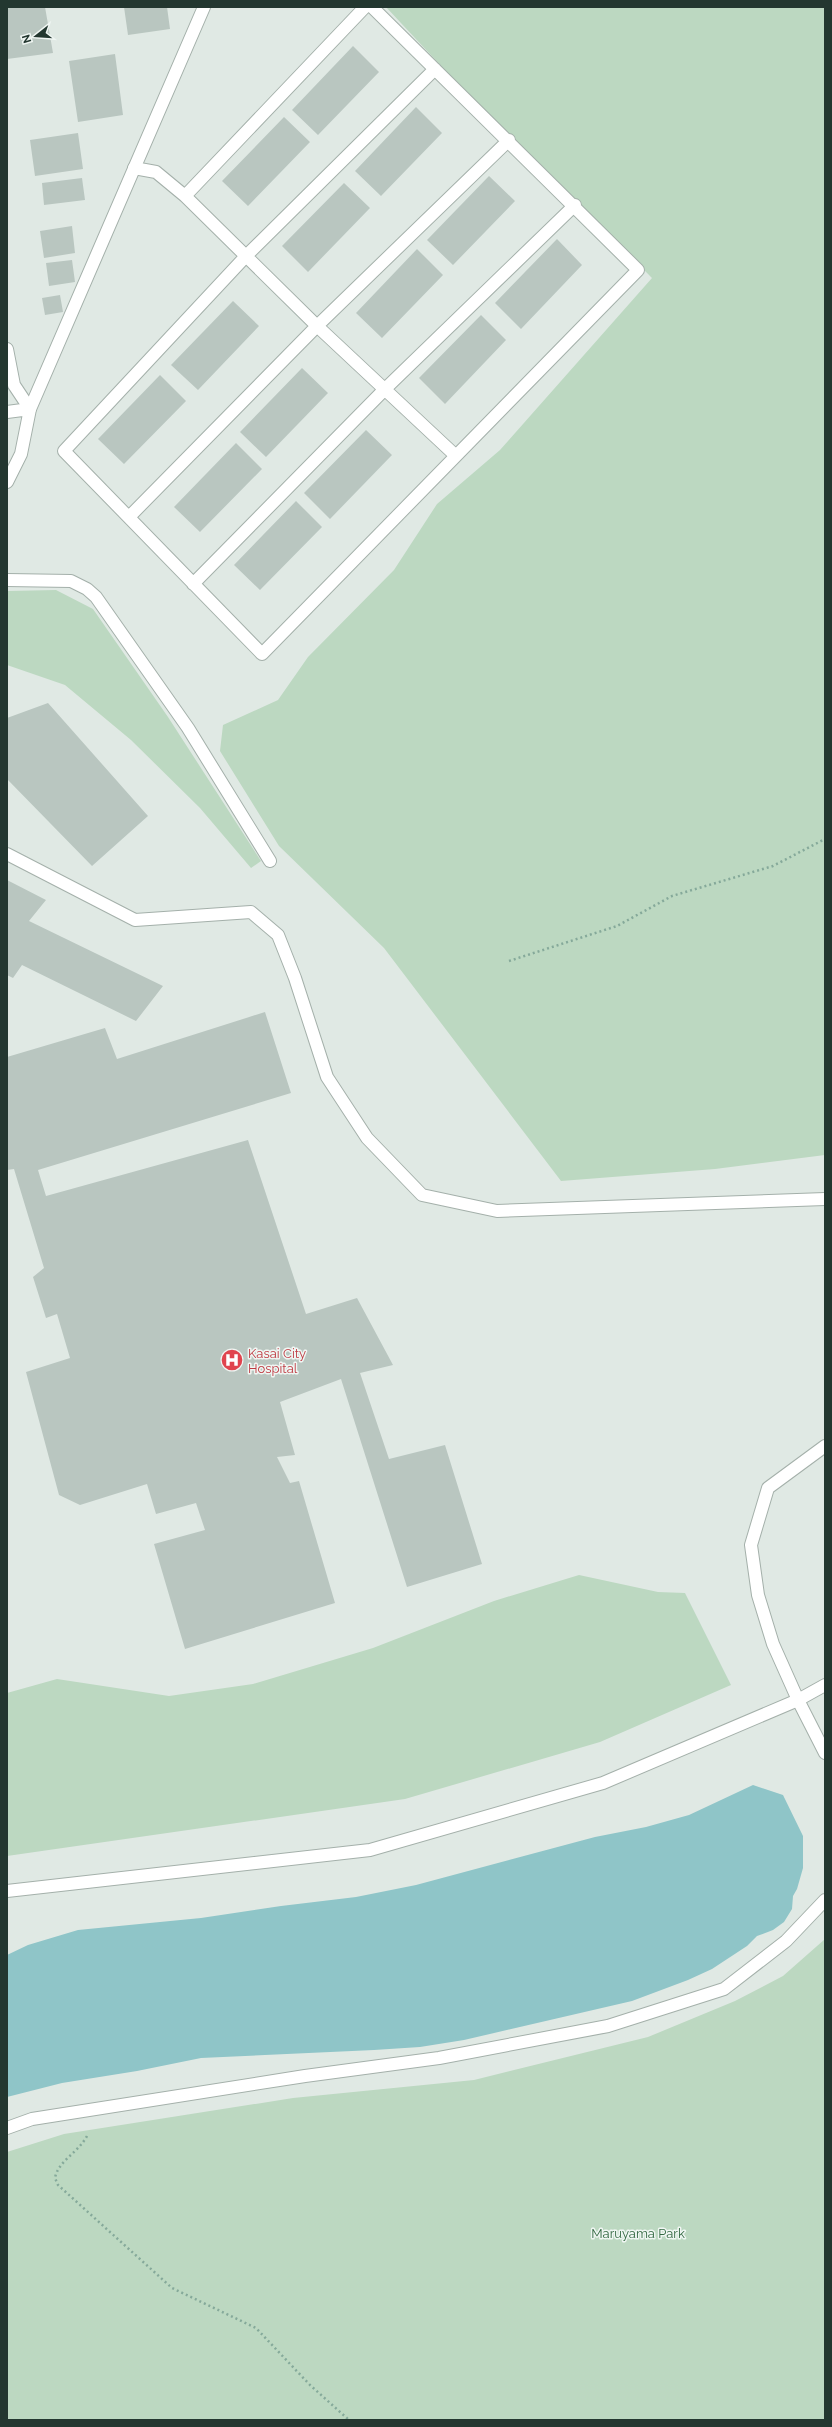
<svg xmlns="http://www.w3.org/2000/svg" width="832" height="2427" viewBox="0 0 832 2427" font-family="Raleway,sans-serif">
	<rect width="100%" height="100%" fill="#e0e9e4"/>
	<path fill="#bcd8c1" d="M386 7H825V1155L715 1169 561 1181 384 948 279 846 220 751 223 725 278 700 308 657 394 570 437 504 500 450 652 278 443 68Z
		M56 590 93 609 168 717 261 861 251 868 200 808 131 740 65 685 7 665V591Z
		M579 1575 658 1592 685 1593 731 1685 600 1742 405 1799 7 1856V1693L57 1679 169 1696 253 1684 373 1648 494 1601Z
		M825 1939V2420H7V2152L64 2134 293 2098 474 2080 648 2037 735 2001 783 1976Z"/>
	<path fill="#8fc5c8" d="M753 1785 783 1795 803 1836V1868L797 1889 793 1896 792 1909 784 1922 773 1930 757 1936 747 1946 712 1969 688 1980 632 2001 464 2040 420 2047 374 2050 201 2058 137 2071 62 2083 7 2097V1955L28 1945 78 1930 201 1918 281 1906 356 1897 416 1885 595 1837 646 1827 689 1815Z"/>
	<path fill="#b9c6c0" d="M7 7H45L53 53 7 59Z
		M124 7H167L170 29 128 35Z
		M353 46 379 72 318 135 292 110Z
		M115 54 123 115 78 122 69 61Z
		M416 107 442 133 381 196 355 171Z
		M284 117 310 142 248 206 222 181Z
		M78 133 83 169 35 176 30 140Z
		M489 176 515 201 453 265 427 240Z
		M82 178 85 200 44 205 42 183Z
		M344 183 370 208 308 272 282 246Z
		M72 226 75 253 44 258 40 231Z
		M557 239 582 265 521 329 495 303Z
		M417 249 443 275 382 338 356 313Z
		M72 260 75 282 49 286 46 263Z
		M60 295 63 312 45 315 42 298Z
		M233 301 259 326 198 390 171 365Z
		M481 315 506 340 445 404 419 378Z
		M302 368 328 393 266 457 240 432Z
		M160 375 186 401 124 464 98 439Z
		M366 430 392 455 330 519 304 493Z
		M236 443 262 469 200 532 174 507Z
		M296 501 322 527 260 590 234 565Z
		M48 703 148 816 92 866 7 779V718Z
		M7 880 46 900 29 921 163 986 136 1021 22 965 13 978 7 975Z
		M265 1012 291 1093 38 1170 46 1196 248 1140 306 1314 357 1298 393 1365 360 1373 389 1459 445 1445 482 1564 407 1587 341 1379 280 1402 295 1455 277 1457 290 1483 299 1481 335 1603 185 1649 154 1544 205 1530 196 1503 156 1514 147 1484 80 1505 59 1495 26 1372 70 1358 57 1314 46 1318 33 1277 44 1268 14 1169 7 1170V1057L105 1028 117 1059Z"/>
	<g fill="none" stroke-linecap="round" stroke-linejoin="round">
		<g stroke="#a4b0aa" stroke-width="14">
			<path id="service" d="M372 7 638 270 262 654 64 451 247 255 435 69
				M134 168 156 172 185 196 317 326 456 456
				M185 196 365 7
				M129 517 317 326 509 140
				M7 580 71 581 87 589 96 597 188 728 270 861
				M193 584 385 389 575 205
				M7 854 135 920 251 912 278 935 295 978 327 1077 367 1138 422 1195 497 1211 825 1199
				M798 1700 773 1644 758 1595 751 1545 768 1488 825 1446"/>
		</g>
		<g stroke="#a4b0aa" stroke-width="14">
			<path id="minor" d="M7 349 14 385 30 409
				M798 1700 825 1753
				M7 2128 32 2119 305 2076 439 2058 608 2026 724 1989 786 1941 825 1900"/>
		</g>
		<g stroke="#a4b0aa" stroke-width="14">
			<path id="tertiary" d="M7 412 30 409
				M7 482 21 454 30 409 204 7
				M7 1891 370 1850 603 1783 798 1700 825 1685"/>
		</g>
		<path stroke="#85a99a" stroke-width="2.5" stroke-dasharray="2 3" stroke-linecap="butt" d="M509 961 617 926 672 896 773 866 825 839
			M87 2136C78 2153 58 2161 55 2178L58 2185 172 2288 256 2328 310 2385 349 2420"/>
		<use href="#service" stroke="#fff" stroke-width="12"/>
		<use href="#minor" stroke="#fff" stroke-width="12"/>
		<use href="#tertiary" stroke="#fff" stroke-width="12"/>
	</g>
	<defs>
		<g id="hospital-disc" transform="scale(1.15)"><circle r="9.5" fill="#e0444e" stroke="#f0f6f3"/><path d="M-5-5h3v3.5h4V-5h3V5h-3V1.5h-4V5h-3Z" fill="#fff"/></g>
	</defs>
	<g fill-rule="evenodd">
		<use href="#hospital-disc" x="232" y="1360"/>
	</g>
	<g text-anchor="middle" stroke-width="3" stroke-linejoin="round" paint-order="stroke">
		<g font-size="13" fill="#be3a42" stroke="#f0f6f3" text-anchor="start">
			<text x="248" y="1358">Kasai City<tspan x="248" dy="15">Hospital</tspan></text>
		</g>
		<g font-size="13" fill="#336942" stroke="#f0f6f3">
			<text x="638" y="2238">Maruyama Park</text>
		</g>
	</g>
	<rect width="832" height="2427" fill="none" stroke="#233730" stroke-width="16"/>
	<g transform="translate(36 36) rotate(253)" stroke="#f0f6f3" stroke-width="3" paint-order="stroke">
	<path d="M0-3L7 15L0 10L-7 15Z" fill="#233730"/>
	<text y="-6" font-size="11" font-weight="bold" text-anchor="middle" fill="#233730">N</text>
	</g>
</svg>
